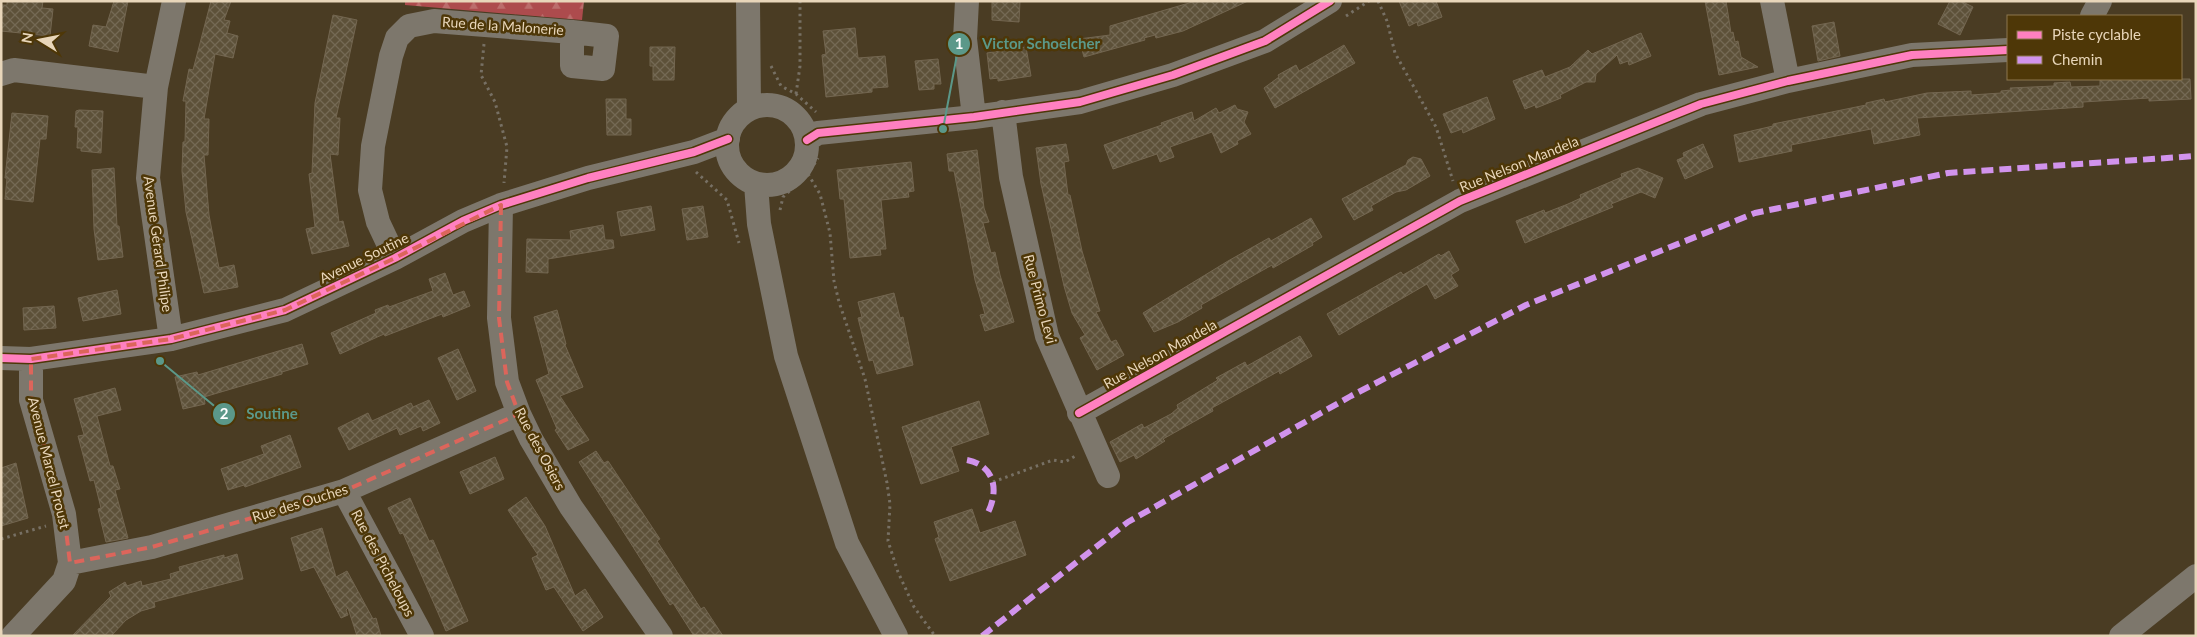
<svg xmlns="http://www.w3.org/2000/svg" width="2197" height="637" viewBox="0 0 2197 637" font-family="Lato,sans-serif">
	<defs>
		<pattern id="forest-firs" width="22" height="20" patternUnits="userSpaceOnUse" patternTransform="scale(1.25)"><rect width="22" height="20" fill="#ad4b4d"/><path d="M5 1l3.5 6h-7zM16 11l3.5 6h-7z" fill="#bc6d6c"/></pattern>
		<pattern id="building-cross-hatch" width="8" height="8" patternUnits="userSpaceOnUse" patternTransform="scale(1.25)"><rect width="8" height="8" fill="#5d5139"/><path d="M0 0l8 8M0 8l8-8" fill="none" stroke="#746954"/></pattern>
	</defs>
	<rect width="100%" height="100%" fill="#4a3c23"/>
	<path fill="url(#forest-firs)" d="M405 1H584L582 20 405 5Z"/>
	<path fill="url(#building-cross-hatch)" stroke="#736650" d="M7 1H43L42 8 53 9 50 36 1 31V5H7Z
		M114 1H128L118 52 89 46 93 25 106 27Z
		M211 1H231L224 20 230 21 227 33 238 36 233 58 215 54 204 119H209L208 155H204L209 215 219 268 234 265 238 287 204 293 186 212 182 171 183 142H185L186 101H183L189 69 193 70Z
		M992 1H1020L1019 22 992 20Z
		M1196 1H1248L1183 31 1156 38 1155 35 1144 38 1145 40 1084 57 1079 39 1110 35V26Z
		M1399 1H1436L1442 17 1418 26 1417 22 1409 26Z
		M1705 1H1726L1731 33 1733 32 1735 42 1738 41 1741 57 1758 67 1719 75Z
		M1950 1H1961L1973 7 1960 35 1938 24Z
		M333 15 357 20 336 118H340L338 155 330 154 339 222 343 221 349 246 312 254 306 229 315 227 309 174 312 173 315 103Z
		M1834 22 1840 56 1818 61 1812 26Z
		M855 28 858 58 885 56 888 87 872 88V92L826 97 822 55 826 54 823 31Z
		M1641 33 1651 56 1629 65 1628 61 1620 64 1617 55 1596 74 1595 82H1586L1560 95 1561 98 1536 108 1535 105 1525 109 1513 81 1542 70 1545 77 1570 67 1588 50 1592 54Z
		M1344 45 1355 63 1275 108 1264 88 1279 77 1278 75 1296 65 1299 71Z
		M650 47H675L674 80H653V66H650Z
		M1026 47 1031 76 998 81V78L990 79 987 53Z
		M938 59 941 84H934V89L919 90 915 61Z
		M2111 79H2190L2191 99 2149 101V98L2083 102V107L1917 118 1920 135 1874 144 1871 129 1791 145 1792 151 1739 162 1734 135 1773 126V124L1866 105V103L1884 99 1885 102 1927 93 1971 91V95L2001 93V91L2011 90 2010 88 2054 86V83L2070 82 2071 87 2100 86V80Z
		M1487 97 1495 119 1463 133 1462 129 1451 133 1443 114Z
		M606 99H626V119H631V135H607Z
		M1235 105 1237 109 1248 112 1244 122 1251 134 1237 141 1238 144 1221 153 1212 132 1170 147 1174 157 1160 162 1157 154 1113 169 1104 145 1162 125 1161 123 1192 112 1194 121 1216 108 1219 113Z
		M79 110 103 111 101 153 81 151V148H77L78 127H75L76 111Z
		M12 113 48 116 46 139H40L33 202 5 199 7 178H5Z
		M1066 144 1069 161 1064 162 1068 195H1070L1082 251 1100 311 1096 312 1111 342 1116 340 1124 355 1097 370 1080 338 1085 335 1072 313 1064 286 1041 184 1036 148Z
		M1703 144 1713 167 1685 179 1677 160 1684 157 1683 153Z
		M977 150 984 208 989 222 983 223 991 253 995 252 1000 275 1014 322 985 331 980 315 985 314 975 280 954 171H949L947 154Z
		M1413 157 1421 159 1430 176 1406 190 1396 192 1371 206 1373 210 1354 220 1342 199 1406 165 1408 160Z
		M911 162 914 191 908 192 909 197 881 200 886 249H880L881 255 850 258 844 199H840L837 170Z
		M114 168 117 226H119L123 257 98 260 94 229 92 170Z
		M1638 168 1663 178 1655 198 1641 192 1611 204 1613 207 1525 243 1516 221 1544 210 1545 213 1568 204 1581 198 1580 195 1622 177 1621 174Z
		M651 206 655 230 621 236 617 212Z
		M703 206 708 237 687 240 682 209Z
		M1311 218 1322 237 1312 243 1313 245 1273 268 1272 265 1201 305 1202 308 1178 322 1154 332 1143 313 1228 261 1269 238 1271 241Z
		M603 225 605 240H613L614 248 548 259V273L526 272 527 239 571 240 570 231Z
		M1449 251 1459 270 1451 275 1458 286 1435 299 1427 284 1339 335 1327 314 1401 272 1403 275 1439 254 1441 256Z
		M445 273 453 295 464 291 470 306 443 317 442 314 385 336 384 334 340 354 331 333 376 313 375 310 388 305 389 307 433 291 429 279Z
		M117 290 121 314 83 321 78 298Z
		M894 293 900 318 903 317 913 365 877 374 873 360 869 361 858 318 862 317 858 302Z
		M54 306 56 328 24 330 23 308Z
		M557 310 566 344 565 345 583 387 560 396 589 440 568 450 555 430 557 429 536 380 549 374 534 317Z
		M1300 336 1312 356 1280 374 1279 371 1212 408 1213 411 1163 439 1165 441 1136 459 1134 455 1120 462 1110 442 1142 424 1144 428 1171 414 1178 408 1177 405 1218 380 1216 378 1245 362 1247 366Z
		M302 344 308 364 282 372V374L204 397 205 404 183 409 175 377 197 372 198 375Z
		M458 349 476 391 457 400 438 358Z
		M115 388 121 410 97 416 110 466H113L120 489 115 490 128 538 106 542 98 509 101 508 94 480 90 481 78 436 84 435 74 399Z
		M429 400 440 423 423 431 421 426 400 435 397 428 349 450 338 428 368 413 372 421 411 403 413 407Z
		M979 401 989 434 951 447 959 471 921 484 902 427Z
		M290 435 301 467 245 487 244 485 228 490 221 469 264 454 261 446Z
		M596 451 604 463 608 461 660 539 657 541 701 609 704 607 723 636H694L673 603 670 605 579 462Z
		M495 457 504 479 470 494 460 472Z
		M16 463 28 518 1 526V468Z
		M526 497 545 526 575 596 585 589 603 617 583 631 554 587 546 590 532 558 538 555 508 510Z
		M410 498 429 541 433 540 468 621 446 631 403 533 400 534 388 508Z
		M972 509 980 533 1015 521 1026 555 950 581 935 539 939 537 934 522Z
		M322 528 336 577 347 571 373 619 376 618 381 636H357L348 608 346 610 348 615 341 618 314 567 301 571 291 538Z
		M237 554 243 579 154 602 155 607 141 611 126 620 111 636H72L111 596 109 592 125 582 127 586 141 581 142 586 171 579 170 574 180 571 179 567 224 555V558Z"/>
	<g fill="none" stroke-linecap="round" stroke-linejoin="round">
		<path stroke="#777064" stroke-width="3" stroke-dasharray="2.5 4" stroke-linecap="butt" d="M1378 1 1387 21 1395 53 1436 127 1453 181
			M1346 16 1369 1
			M484 44 481 75 495 102 507 147 504 183
			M771 66 781 86 796 94 816 112
			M796 94 800 66V1
			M696 172 727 200 739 243
			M808 174 820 194 830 233 834 281 839 302 865 379 887 483 890 504 888 541 898 572 914 607 935 636
			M780 210 783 197 808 174 818 158
			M993 482 1053 460 1065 462 1077 455
			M1 539 46 526"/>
		<path stroke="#7d776c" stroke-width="24" d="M748 1 749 109
			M967 1 965 39 974 117
			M1772 1 1788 81
			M2092 16 2100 1
			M1 74 14 70 156 87
			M727 145a40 40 0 1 1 80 0a40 40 0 1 1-80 0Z
			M1003 112 1011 177 1047 336 1108 476
			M807 140 818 133 974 117 1080 102 1173 75 1265 41 1330 1
			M756 184 759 224 786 356 847 543 896 636
			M501 205 499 318 507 382 519 414 531 439 571 507 661 636
			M395 258 378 222 370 190 373 146 391 56 397 38 409 26 434 21 572 32 607 36 603 69 572 66V32
			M171 339 148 178 156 87 174 1
			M1 358 31 359 171 339 285 310 395 258 463 221 501 205 588 178 694 152 728 139
			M1079 413 1460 201 1701 104 1788 81 1912 55 2008 50
			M344 491 422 636
			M70 563 152 547 344 491 519 414
			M13 636 64 581 70 563 64 514 31 400V359
			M2121 636 2196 576"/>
		<path stroke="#d193ec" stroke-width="6" stroke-dasharray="12 6" stroke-linecap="butt" d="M967 460C997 466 999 494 986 516
			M982 636 1128 522 1351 396 1526 305 1755 213 1948 173 2196 156"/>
		<g stroke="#4e3707" stroke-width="11">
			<path id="cycleway" d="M807 140 818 133 974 117 1080 102 1173 75 1265 41 1330 1
				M1 358 31 359 171 339 285 310 395 258 463 221 501 205 588 178 694 152 728 139
				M1079 413 1460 201 1701 104 1788 81 1912 55 2008 50"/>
		</g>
		<use href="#cycleway" stroke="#ff80c0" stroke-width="8"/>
	</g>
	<path fill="none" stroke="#dc655b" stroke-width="4" stroke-dasharray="10 6" stroke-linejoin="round" d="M501 205 499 318 507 382 519 414 344 491 152 547 70 563 64 514 31 400V359L171 339 285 310 395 258Z"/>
	<g text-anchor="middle" stroke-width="5" stroke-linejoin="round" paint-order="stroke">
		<g font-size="14" fill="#e8d6ba" stroke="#4e3707">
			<text transform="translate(503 26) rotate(4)" y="5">Rue de la Malonerie</text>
			<text transform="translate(1519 164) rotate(-22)" y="5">Rue Nelson Mandela</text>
			<text transform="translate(158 244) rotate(82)" y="5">Avenue Gérard Philipe</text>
			<text transform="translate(364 258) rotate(-26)" y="5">Avenue Soutine</text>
			<text transform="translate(1040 299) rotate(75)" y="5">Rue Primo Levi</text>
			<text transform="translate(1160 354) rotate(-29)" y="5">Rue Nelson Mandela</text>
			<text transform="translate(540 449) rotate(62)" y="5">Rue des Osiers</text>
			<text transform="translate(49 463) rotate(76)" y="5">Avenue Marcel Proust</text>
			<text transform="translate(300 503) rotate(-17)" y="5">Rue des Ouches</text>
			<text transform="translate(383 563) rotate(62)" y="5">Rue des Picheloups</text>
		</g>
	</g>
	<path fill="none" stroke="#5b9889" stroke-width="2" d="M943 129L959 44M160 361L224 414"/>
	<g fill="#5b9889" stroke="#4e3707" stroke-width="2">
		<circle cx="943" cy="129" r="5"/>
		<circle cx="160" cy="361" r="5"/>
		<circle cx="959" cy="44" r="12"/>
		<circle cx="224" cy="414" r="12"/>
	</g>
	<g font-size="15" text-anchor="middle" font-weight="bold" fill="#fff">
		<text x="959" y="49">1</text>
		<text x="224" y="419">2</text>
	</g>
	<g font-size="15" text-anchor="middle" font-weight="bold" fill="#5b9889" stroke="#4e3707" stroke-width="5" stroke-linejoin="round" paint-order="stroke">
		<text x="1041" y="49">Victor Schoelcher</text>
		<text x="272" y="419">Soutine</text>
	</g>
	<rect width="2197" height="637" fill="none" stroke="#e8d6ba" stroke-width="5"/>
	<rect x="2007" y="15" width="175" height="65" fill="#4e3707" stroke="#8c774f"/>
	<rect x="2017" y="31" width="25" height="8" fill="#ff80c0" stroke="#8c774f"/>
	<text x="2052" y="40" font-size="15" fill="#e8d6ba">Piste cyclable</text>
	<rect x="2017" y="56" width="25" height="8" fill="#d193ec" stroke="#8c774f"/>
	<text x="2052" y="65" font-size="15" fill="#e8d6ba">Chemin</text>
	<g transform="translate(40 40) rotate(280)" stroke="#4e3707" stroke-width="4" paint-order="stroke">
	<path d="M0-4L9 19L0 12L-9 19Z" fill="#e8d6ba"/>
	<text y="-8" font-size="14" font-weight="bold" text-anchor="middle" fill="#e8d6ba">N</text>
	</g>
</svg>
